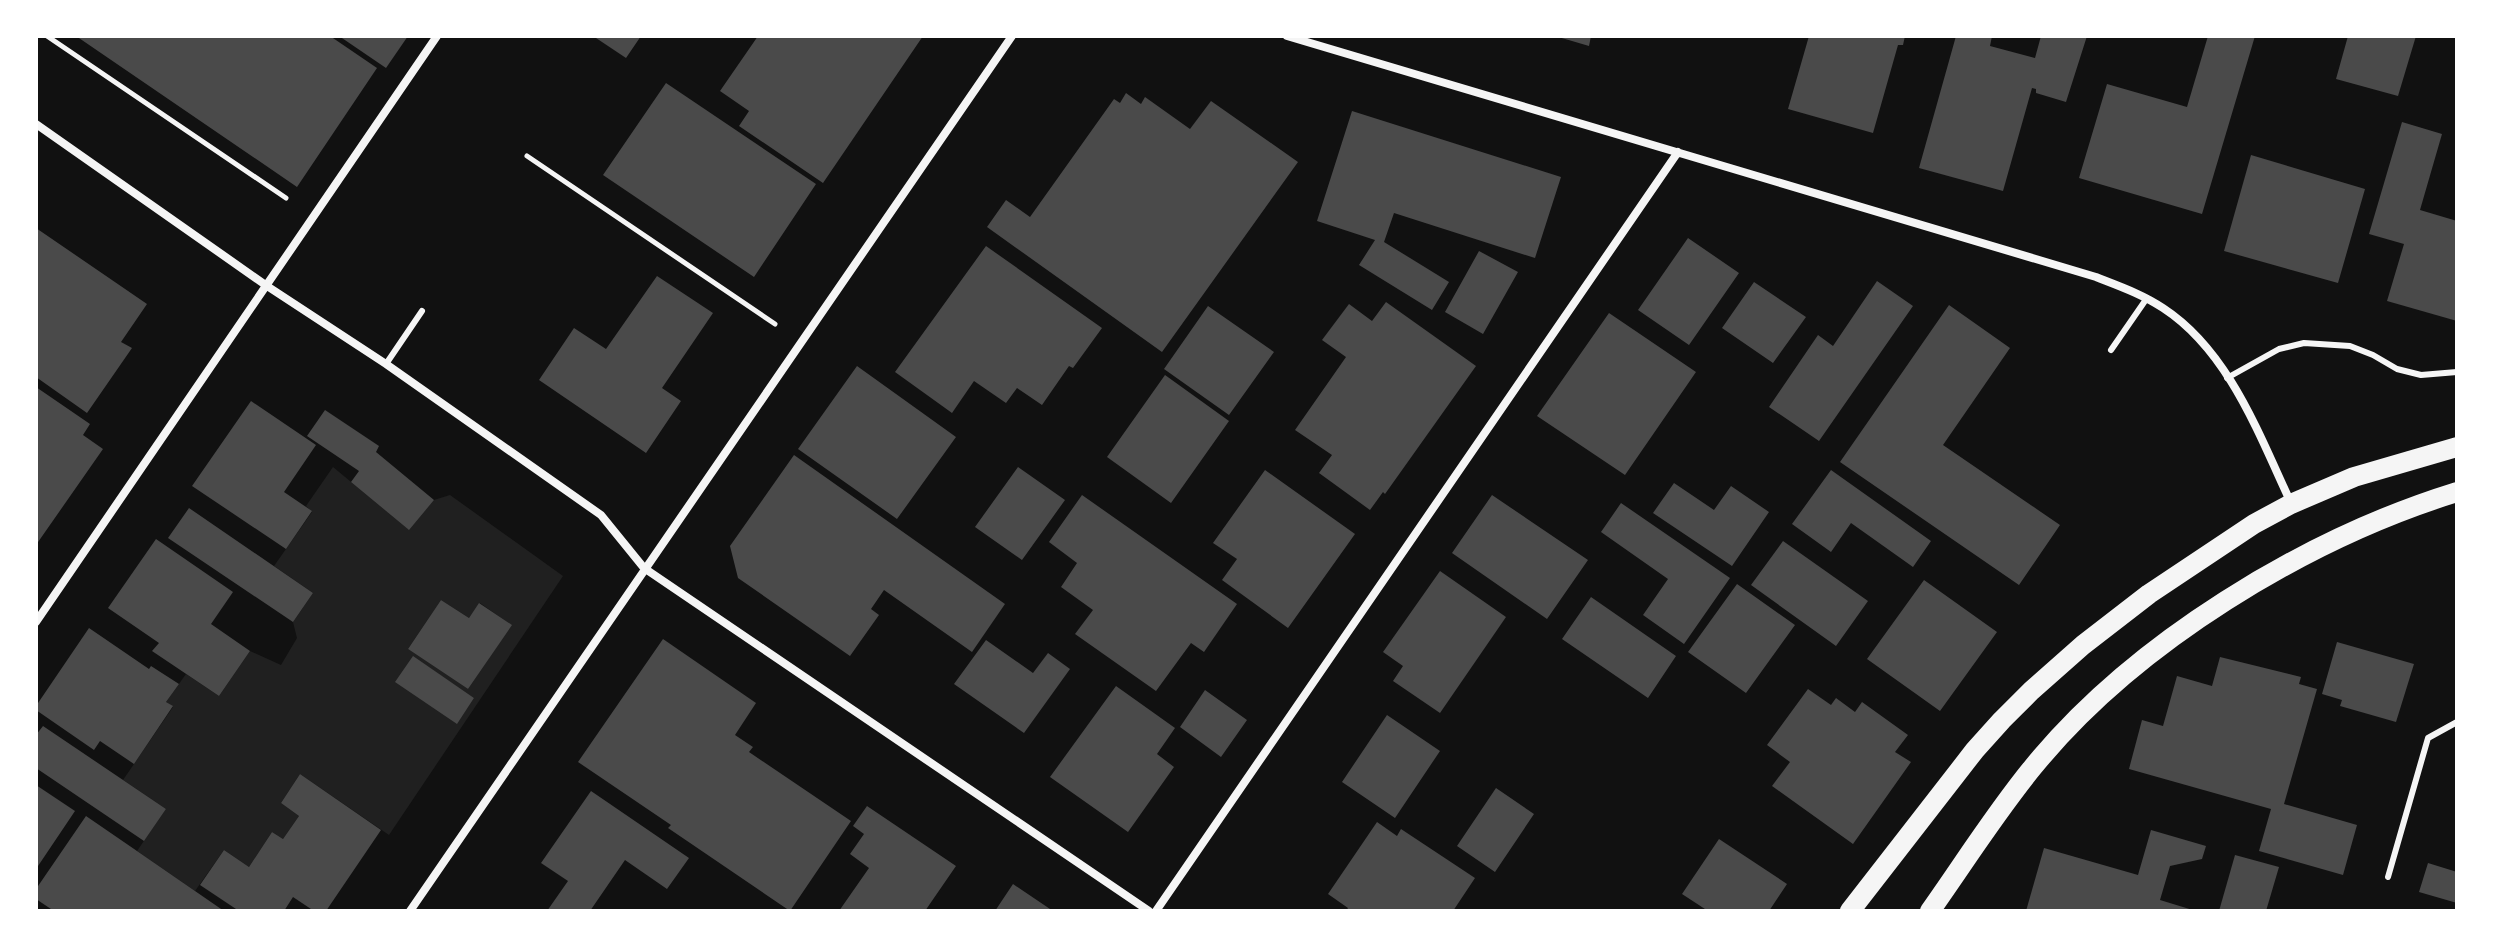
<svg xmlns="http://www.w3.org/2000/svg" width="2493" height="947" viewBox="0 0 2493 947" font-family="Signika,sans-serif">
	<rect width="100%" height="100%" fill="#111"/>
	<path fill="#202020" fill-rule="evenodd" d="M333 467 408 529 434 500 450 495 563 576 389 835 300 774 281 803 299 816 283 839 272 832 249 867 224 850 195 891 137 851 166 809 123 780 173 707 166 702 186 674 219 696 250 651 281 665 297 638 293 622 313 593 274 566 312 512 306 506ZM441 600 469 618 480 603 511 625 468 689 408 649ZM413 657 474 698 457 723Z"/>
	<path fill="#4a4a4a" d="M76 36H330L377 68 297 187Z
		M339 36H408L386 68Z
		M593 36H641L626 58Z
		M758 36H923L823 183 739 126 749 111 720 91Z
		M1555 36H1591L1589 46Z
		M1809 36H1905L1903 45H1898L1873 133 1788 109Z
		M1956 36H1992L1990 46 2035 58 2041 36H2087L2066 102 2036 93V89L2032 88 2003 191 1919 168Z
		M2208 36H2255L2202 214 2079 178 2107 84 2187 107Z
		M2348 36H2416L2398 96 2336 79Z
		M666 83 816 184 754 277 603 175Z
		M1126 93 1141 104 1145 97 1190 129 1211 101 1298 162 1162 352 987 227 1006 200 1030 217 1114 99 1120 103Z
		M1352 111 1561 177 1535 258 1394 213 1384 242 1449 282 1432 310 1359 265 1375 240 1317 221Z
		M2402 122 2442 134 2420 210 2457 221V321L2387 301 2404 244 2369 234Z
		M2251 155 2365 189 2338 283 2224 251Z
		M36 228 147 304 121 342 132 348 87 413 36 377Z
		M1688 238 1739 273 1689 345 1638 310Z
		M986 246 1102 328 1073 368 1069 366 1042 405 1017 388 1006 403 974 381 952 413 895 372Z
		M1479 251 1518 272 1483 334 1445 312Z
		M657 276 713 313 662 388 681 401 646 453 539 380 574 328 606 349Z
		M1877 281 1913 306 1819 441 1769 407 1818 335 1833 346Z
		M1754 282 1806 317 1773 363 1722 328Z
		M1386 302 1476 366 1385 494 1383 492 1370 510 1319 473 1332 455 1295 430 1346 357 1322 340 1349 304 1372 321Z
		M1949 305 2010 348 1943 445 2060 525 2019 585 1840 462Z
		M1208 306 1274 352 1229 415 1164 369Z
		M1609 313 1696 372 1625 475 1537 416Z
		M857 366 956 437 897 519 798 449Z
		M1165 375 1229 421 1171 503 1107 457Z
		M36 387 90 424 83 435 103 449 36 545Z
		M251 401 316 445 284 492 312 511 286 549 192 486Z
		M325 410 379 446 376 452 434 500 409 530 351 482 359 471 307 436Z
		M794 455 1005 604 972 652 884 590 871 609 879 615 850 656 738 578 730 546Z
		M1018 467 1065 500 1022 560 975 527Z
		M1265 470 1355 534 1288 628 1222 580 1237 559 1213 543Z
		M1831 470 1931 541 1913 567 1851 523 1831 552 1792 524Z
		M1674 483 1714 510 1731 486 1769 512 1732 566 1653 513Z
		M1082 495 1237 604 1204 652 1191 643 1156 691 1075 634 1093 610 1061 587 1077 563 1049 542Z
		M1492 495 1588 560 1547 619 1452 553Z
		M1621 503 1730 578 1684 644 1643 615 1668 579 1601 532Z
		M189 508 313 593 293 622 168 538Z
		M156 539 233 592 211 624 250 651 219 696 152 651 159 643 108 608Z
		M1783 541 1868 601 1836 646 1751 585Z
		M1440 571 1506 617 1440 713 1393 681 1403 666 1383 652Z
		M1924 580 1997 632 1940 711 1867 659Z
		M1737 584 1795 625 1746 693 1688 652Z
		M1591 597 1676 656 1648 698 1562 639Z
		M441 600 469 618 479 603 512 625 468 689 408 649Z
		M89 628 149 669 151 666 179 684 166 702 173 706 134 764 100 741 94 750 36 710V706Z
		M663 639 756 703 735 735 753 747 749 752 851 821 790 911 668 828 671 825 578 762Z
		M986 640 1033 673 1048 653 1070 669 1024 733 954 684Z
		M2337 642 2414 664 2396 722 2340 706 2342 700 2322 694Z
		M413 656 474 698 457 724 395 682Z
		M2220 657 2301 677 2299 684 2317 689 2284 804 2357 825 2343 875 2259 851 2271 809 2129 769 2142 720 2163 726 2177 676 2212 686Z
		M1116 686 1175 728 1157 754 1174 767 1128 832 1050 777Z
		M1808 689 1831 705 1836 698 1855 712 1862 702 1908 735 1895 752 1911 762 1853 844 1772 786 1790 762 1767 745Z
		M1205 690 1247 720 1221 757 1180 727Z
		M1387 715 1440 751 1395 818 1342 782Z
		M43 726 166 809 144 841 36 768V735Z
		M300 774 381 830 326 911H314L293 897 284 911H239L200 885 224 850 249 867 272 832 283 839 299 816 281 803Z
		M36 785 75 811 36 869Z
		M1496 788 1534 814 1495 872 1457 846Z
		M591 791 689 858 667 889 625 860 590 911H547L568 881 541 863Z
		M867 806 956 866 925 911H839L869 868 850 854 864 834 853 826Z
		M86 816 137 851 224 911H54L36 899V889Z
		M1377 822 1397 836 1401 829 1475 878 1453 911H1346L1348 908 1328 894Z
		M2151 830 2206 846 2202 859 2170 866 2160 900 2196 911H2026L2044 848 2138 875Z
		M1719 839 1787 884 1769 911H1708L1682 894Z
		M2235 855 2279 867 2266 911H2219Z
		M2428 863 2457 872V903L2419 892Z
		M1013 884 1053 911H995Z"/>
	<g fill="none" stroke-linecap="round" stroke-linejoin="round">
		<path stroke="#f5f5f5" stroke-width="5" d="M47 36 286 198
			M527 156 775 324"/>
		<path stroke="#f5f5f5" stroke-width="6" d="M2111 350 2147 298
			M386 364 422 311
			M2227 378 2279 349 2304 343 2350 346 2373 355 2397 369 2421 375 2457 372
			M2388 877 2428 738 2457 722"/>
		<path stroke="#f5f5f5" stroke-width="8" d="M1287 36 2096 277C2119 286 2142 294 2163 308 2229 351 2259 435 2291 503
			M36 124 267 286 386 364 601 515 644 568 1149 911
			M36 622 437 36
			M410 911 1012 36
			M1156 911 1678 152"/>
		<path stroke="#f5f5f5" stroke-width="20" d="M1850 911 1975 750 2002 720 2031 691 2083 645 2149 594 2254 524 2291 504 2354 477 2457 447
			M1930 911C1964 863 1996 812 2033 767 2134 643 2305 539 2457 492"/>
	</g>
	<rect width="2493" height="947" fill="none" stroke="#ffffff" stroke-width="76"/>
</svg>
